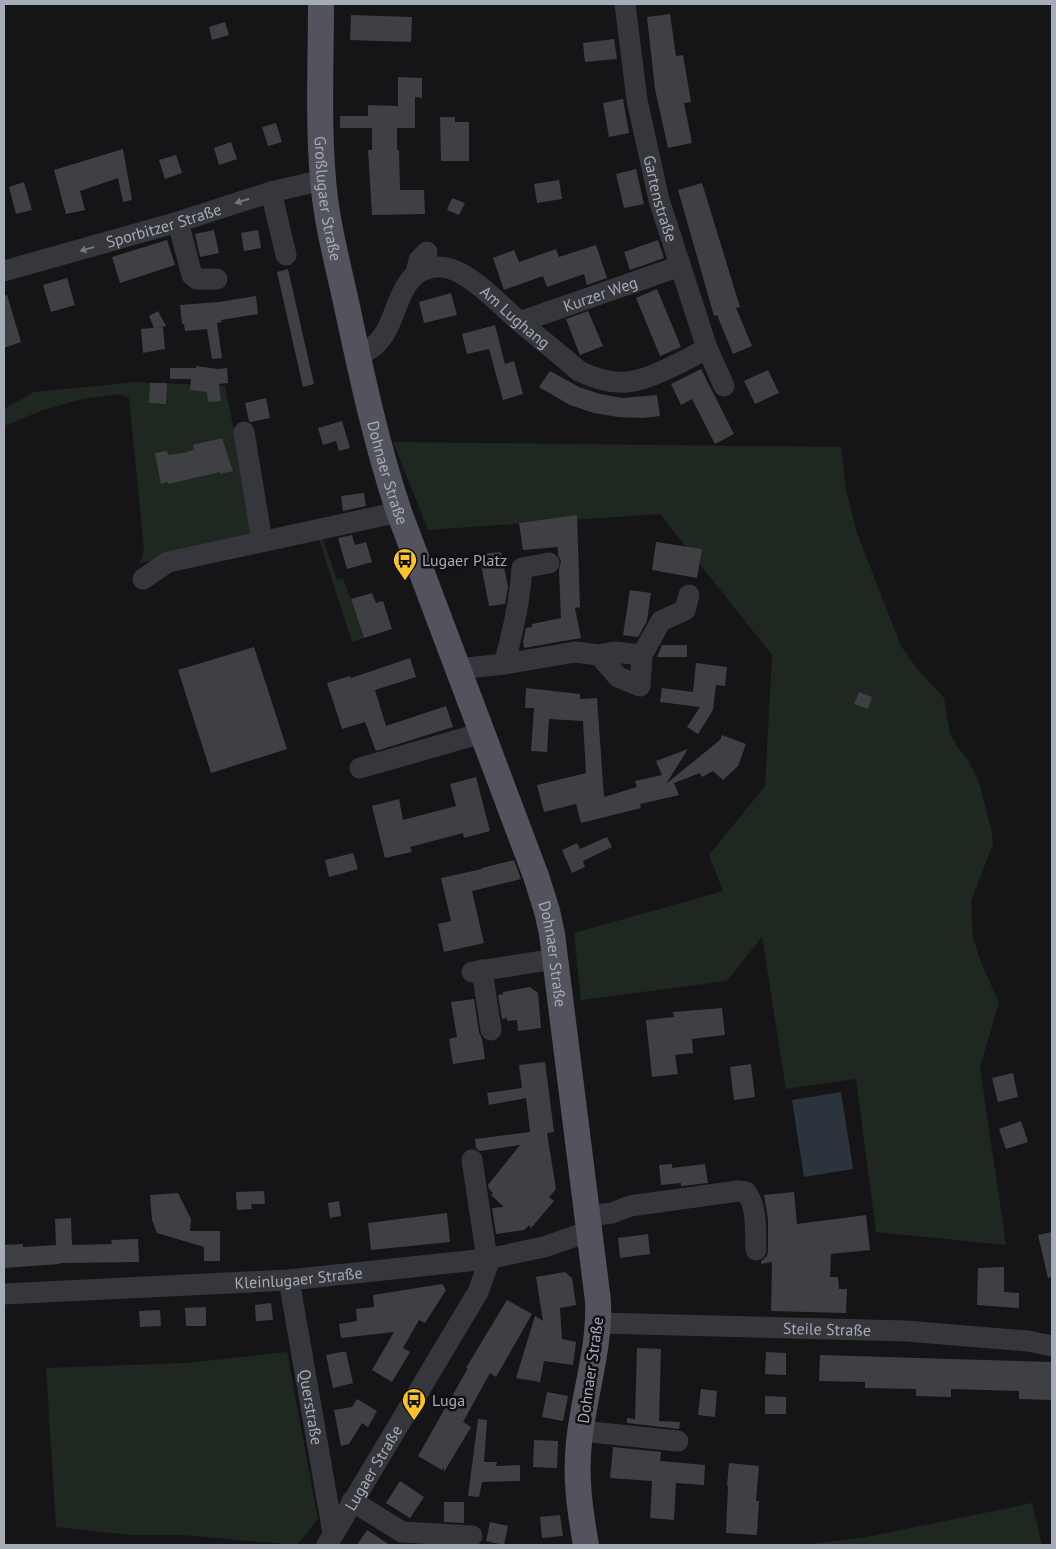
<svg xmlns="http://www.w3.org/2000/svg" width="1056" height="1549" viewBox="0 0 1056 1549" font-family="'PT Sans',sans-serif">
	<rect width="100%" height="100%" fill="#151517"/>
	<path fill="#1f2721" d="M136 382 225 386 256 539 140 563 144 549 129 398 121 394 82 399 41 411 4 426V409L34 392Z
		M393 442 841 447 846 490 857 533 901 646 918 670 944 698 950 734 959 749 968 760 979 782 992 833 993 844 971 901 972 923 973 938 981 962 999 1003 980 1067 1006 1245 876 1232 856 1079 786 1089 762 937 727 981 581 1000 574 933 723 891 709 855 765 786 772 655 660 514 428 530Z
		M317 533H321L337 580 343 578 364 638 352 642Z
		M287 1352 318 1519 297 1545 183 1535H131L56 1527 46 1368 186 1363Z
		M1032 1503 1042 1545H802L867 1537Z"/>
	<path fill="#2b333c" d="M841 1092 853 1169 804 1177 792 1100Z"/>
	<path fill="#3f4044" d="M670 14 676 56 683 55 691 102 684 103 692 143 668 148 655 89 647 17Z
		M351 15 412 17 411 42 350 40Z
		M225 22 229 35 212 40 209 27Z
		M614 39 617 59 585 62 583 43Z
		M398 77 422 78V98L415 97V128H397V150H399L400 190H424L425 214 372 215 368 150H372V128H340V116H368V105L398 106Z
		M623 99 629 133 609 137 603 103Z
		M440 117H455V122H469V161H441Z
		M276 123 282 142 268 146 262 127Z
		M231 142 237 159 219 165 214 148Z
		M123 149 132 200 123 202 118 178 80 191 85 210 66 214 54 170Z
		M176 155 182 173 165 179 159 160Z
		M636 169 644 204 624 208 616 174Z
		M559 180 562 199 537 203 534 184Z
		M24 182 32 210 16 214 9 187Z
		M702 183 740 307 736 308 752 346 733 354 717 315 714 316 678 190Z
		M452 198 465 203 459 215 447 210Z
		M214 230 219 253 200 257 195 234Z
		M258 230 261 248 244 251 241 233Z
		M167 240 175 265 120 283 112 257Z
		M658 240 664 258 630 270 624 252Z
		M596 245 607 278 587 285 584 274 547 287 543 276 504 290 493 258 514 250 519 262 556 249 559 257Z
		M288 269 314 384 303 387 277 272Z
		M67 278 75 305 51 312 43 285Z
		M657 289 681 347 660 356 636 298Z
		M451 293 457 315 424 323 419 302Z
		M7 295 21 342 4 348V296Z
		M256 296 258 314 221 320 222 322 217 323 222 358 212 359 207 329 185 331 184 324H182L180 305 219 302Z
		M158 311 166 326 154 328 149 316Z
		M588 311 603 346 580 355 566 319Z
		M495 325 505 364 514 361 523 394 503 400 489 349 467 354 462 334Z
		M163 327 165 349 143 353 141 329Z
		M196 366 218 369 227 368 228 383 219 384 221 401 208 402 207 392 190 390 191 379H170V368H196Z
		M701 369 734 434 715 444 692 399 681 405 671 384Z
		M768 370 779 393 755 404 744 381Z
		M550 371 579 387 600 394 622 398 657 395 660 416 643 418 618 417 594 413 570 405 539 387Z
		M150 383H167L166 404 149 403Z
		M266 398 270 418 251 422 249 421 245 403Z
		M342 421 350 448 339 451 336 441 323 445 318 428Z
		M222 438 233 471 220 474V472L168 484V482L161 484 155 453 167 451 168 455 183 453 194 450 193 445Z
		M364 493 366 506 343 511 341 496Z
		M577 515 580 607 575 608 581 638 524 648 523 642 526 628 532 627V624L561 618 559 570 561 561 558 555V547L523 550 519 523Z
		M352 535 355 545 366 542 372 562 347 569 338 538Z
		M656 542 702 549 697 578 652 570Z
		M501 552 508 587 505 604 489 606 479 554Z
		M630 590 651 593 647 621 638 637 623 635Z
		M372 593 376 603 383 601 392 629 364 638 351 599Z
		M662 645H687V657H657Z
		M254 647 287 749 211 773 178 670Z
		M410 658 416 677 375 690 386 726 446 706 453 727 376 751 365 722 342 729 327 683 350 676 351 678Z
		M696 663 727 667 725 686 716 685 713 710 698 734 687 727 700 707 660 702 662 688 693 692Z
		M526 688 580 694V699L597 698 604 797 637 787 635 781 662 775 656 761 688 749 666 784 720 740 722 735 746 744 738 766 723 780 713 771 702 777 700 773 674 783 679 795 640 804 641 808 581 823 576 804 544 812 537 785 586 773 583 721 549 719 547 752 531 751 534 708H525Z
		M859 692 872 697 868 709 854 704Z
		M476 777 490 831 464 838 463 833 410 847 412 852 385 858 372 806 399 799 403 820 456 806 450 784Z
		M607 837 612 847 583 861 585 867 572 873 562 850 577 843 580 849Z
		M353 853 358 869 329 877 325 860Z
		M514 860 521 879 472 891 484 943 444 952 438 924 451 921 441 878 482 869V868Z
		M530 987 538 993 541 1028 518 1031 517 1020 507 1021V1018L502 1019 498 995 503 994V992Z
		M474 999 479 1032 482 1039 485 1059 453 1064 449 1039 457 1037 451 1002Z
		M722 1008 725 1035 692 1039 693 1053 675 1055 678 1074 652 1077 646 1020 674 1017 673 1012Z
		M545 1062 554 1132 547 1133 556 1189 549 1197 554 1201 531 1228 529 1225 524 1230 496 1234 492 1208 504 1207 491 1195 493 1193 489 1189 488 1185 520 1145 480 1151 476 1148 475 1139 530 1132 526 1098 489 1105 487 1093 522 1088 519 1065Z
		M751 1064 755 1097 734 1100 730 1067Z
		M1013 1073 1018 1097 998 1102 992 1078Z
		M1021 1121 1028 1142 1006 1149 999 1129Z
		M672 1164V1168L705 1164 708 1183 681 1186V1183L661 1185 659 1165Z
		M264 1191 265 1204H251L252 1209 237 1210 236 1192Z
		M794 1192 797 1224 866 1215 870 1250 831 1254 830 1277H838L839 1289H847L846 1313 771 1311 772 1262 761 1264V1261L767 1256 768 1250V1219L764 1195Z
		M178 1193 191 1219 190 1231H220V1261H204V1247L157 1233 152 1220 150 1195Z
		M339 1201 341 1216 330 1218 328 1203Z
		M447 1213 450 1242 371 1250 368 1223Z
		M71 1218 72 1245 112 1244 111 1240 138 1239 139 1262 60 1263V1264L4 1268V1245L23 1244V1247L56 1245 55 1219Z
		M1052 1232V1277L1048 1278 1038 1235Z
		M648 1234 650 1254 620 1258 618 1238Z
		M1004 1267V1292L1019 1293V1308L977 1305 978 1268Z
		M565 1272 572 1278 576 1305 560 1308 562 1339 576 1342 573 1365 544 1361 540 1382 516 1378 535 1316 543 1321 536 1277Z
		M442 1284 446 1290 425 1323 419 1320 403 1348 410 1352 392 1382 372 1370 394 1332 341 1338 339 1324 357 1321 356 1309 374 1307 373 1295Z
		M507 1300 532 1314 496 1377 490 1373 463 1422 471 1427 444 1472V1467L442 1470 418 1456 468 1368H466Z
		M271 1303 273 1320 256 1321 255 1305Z
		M206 1307V1326H186L185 1308Z
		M160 1310 161 1326 140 1327 139 1311Z
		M637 1348 661 1349 659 1421 680 1422 679 1429 627 1423V1418L635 1419Z
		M341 1352H346L353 1383 333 1388 326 1355Z
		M766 1352 786 1353V1375L765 1374Z
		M820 1355 1052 1362V1400L1019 1399V1391L951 1389V1397L916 1396V1389L865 1388V1382L819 1381Z
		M701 1389 717 1391 715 1417 698 1415Z
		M547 1392 568 1396 563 1421 542 1417Z
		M765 1396 786 1397V1414H765Z
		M357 1399 377 1411 368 1427 362 1423 349 1444 341 1446 334 1410 352 1407Z
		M478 1419 487 1420 484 1462H497L496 1466 520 1465V1481L482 1482 479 1497 468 1496Z
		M534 1440 558 1441 557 1468 533 1467Z
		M613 1447 661 1452 660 1461 705 1465 704 1485 676 1483 674 1520 650 1518 652 1481 610 1478Z
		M729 1463 759 1466 756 1501H759L757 1535 726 1533 728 1486H727Z
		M400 1481 424 1497 410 1518 386 1503Z
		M444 1502H464V1523L444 1522Z
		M560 1515 563 1536 542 1538 540 1517Z
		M490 1522 508 1526 504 1545 486 1541Z
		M367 1530 390 1545H357Z"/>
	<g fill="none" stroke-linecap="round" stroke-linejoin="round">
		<g stroke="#36373c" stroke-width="21">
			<path id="s1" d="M625 4 637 100 659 200 707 348 724 386"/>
			<path d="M271 192 286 255"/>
			<path d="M178 222 192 275 197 279H217"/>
			<path id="s2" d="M4 271 178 222 271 192 323 180"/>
			<path d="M416 273 419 260 427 252"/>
			<path id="s3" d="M520 322 680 266"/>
			<path id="s4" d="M357 356C363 353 369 350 374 346 393 330 394 303 408 283 417 269 435 264 451 269 475 277 501 306 520 322 540 339 560 354 579 371 615 388 634 385 669 368 682 362 694 356 707 348"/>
			<path d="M244 432 262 541"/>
			<path d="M143 579 168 562 399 512"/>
			<path d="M642 655 661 621 685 610 689 595"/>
			<path d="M504 664C513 632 520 601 522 568L549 563"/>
			<path d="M458 669 504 664 575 652 599 655 618 677 640 686 642 655 614 652 599 655"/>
			<path d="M360 768 482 733"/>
			<path d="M482 970 491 1030"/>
			<path d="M472 972 555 959"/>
			<path d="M472 1160 487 1259"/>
			<path d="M588 1216 612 1213 630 1206 738 1191 746 1192C758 1208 755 1230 756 1250"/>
			<path id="s5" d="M289 1280 333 1533"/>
			<path id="s6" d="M4 1294 289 1280 487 1259 544 1247 590 1231"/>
			<path id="s7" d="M599 1323 906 1331 1028 1341 1052 1346"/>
			<path d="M581 1431 678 1441"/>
			<path d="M352 1501 402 1532 472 1536"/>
			<path id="s8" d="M327 1545 478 1292 490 1259"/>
		</g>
		<path stroke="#52535c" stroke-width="26" id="s9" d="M321 4C321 62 318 121 323 179 326 220 337 261 346 302 361 372 376 443 399 512L536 876 547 911 552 934 598 1301C600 1349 584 1394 579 1442 575 1477 580 1511 586 1545"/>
	</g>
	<defs><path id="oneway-solid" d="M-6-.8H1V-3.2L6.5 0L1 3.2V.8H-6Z" transform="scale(1.25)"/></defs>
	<g fill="#747780">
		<use href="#oneway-solid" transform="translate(242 201) rotate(162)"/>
		<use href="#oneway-solid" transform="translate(87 249) rotate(164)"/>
	</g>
	<defs>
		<g id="bus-pin" transform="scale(1.25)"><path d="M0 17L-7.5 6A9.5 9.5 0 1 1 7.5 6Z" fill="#fac32a" stroke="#101012"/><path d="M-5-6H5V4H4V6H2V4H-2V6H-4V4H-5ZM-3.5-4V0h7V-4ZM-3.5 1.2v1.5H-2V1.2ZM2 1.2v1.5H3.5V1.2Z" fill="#111"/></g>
	</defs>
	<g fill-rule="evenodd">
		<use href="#bus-pin" x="405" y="560"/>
		<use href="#bus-pin" x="414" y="1400"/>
	</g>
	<g text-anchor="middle" stroke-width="5" stroke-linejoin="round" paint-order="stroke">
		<g font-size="16" fill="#a6abb8" stroke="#101012">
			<text dy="6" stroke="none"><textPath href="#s9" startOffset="195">Großlugaer Straße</textPath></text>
			<text dy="6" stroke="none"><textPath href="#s1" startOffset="198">Gartenstraße</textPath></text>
			<text dy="6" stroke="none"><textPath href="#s2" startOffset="166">Sporbitzer Straße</textPath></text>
			<text dy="6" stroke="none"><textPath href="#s3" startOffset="85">Kurzer Weg</textPath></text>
			<text dy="6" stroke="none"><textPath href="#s4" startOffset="221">Am Lughang</textPath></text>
			<text dy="6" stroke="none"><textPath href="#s9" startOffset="476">Dohnaer Straße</textPath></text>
			<text dy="6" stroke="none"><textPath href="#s9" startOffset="986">Dohnaer Straße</textPath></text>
			<text dy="6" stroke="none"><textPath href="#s6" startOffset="295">Kleinlugaer Straße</textPath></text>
			<text dy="6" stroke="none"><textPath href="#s7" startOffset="228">Steile Straße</textPath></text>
			<text transform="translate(590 1370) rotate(-82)" y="6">Dohnaer Straße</text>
			<text dy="6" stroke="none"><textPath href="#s5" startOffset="129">Querstraße</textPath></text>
			<text dy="6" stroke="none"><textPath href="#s8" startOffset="90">Lugaer Straße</textPath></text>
		</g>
		<g font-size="16" fill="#a6abb8" stroke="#101012" text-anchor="start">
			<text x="422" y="566">Lugaer Platz</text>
			<text x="432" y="1406">Luga</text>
		</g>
	</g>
	<rect width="1056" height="1549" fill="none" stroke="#a6abb8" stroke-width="10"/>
</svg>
